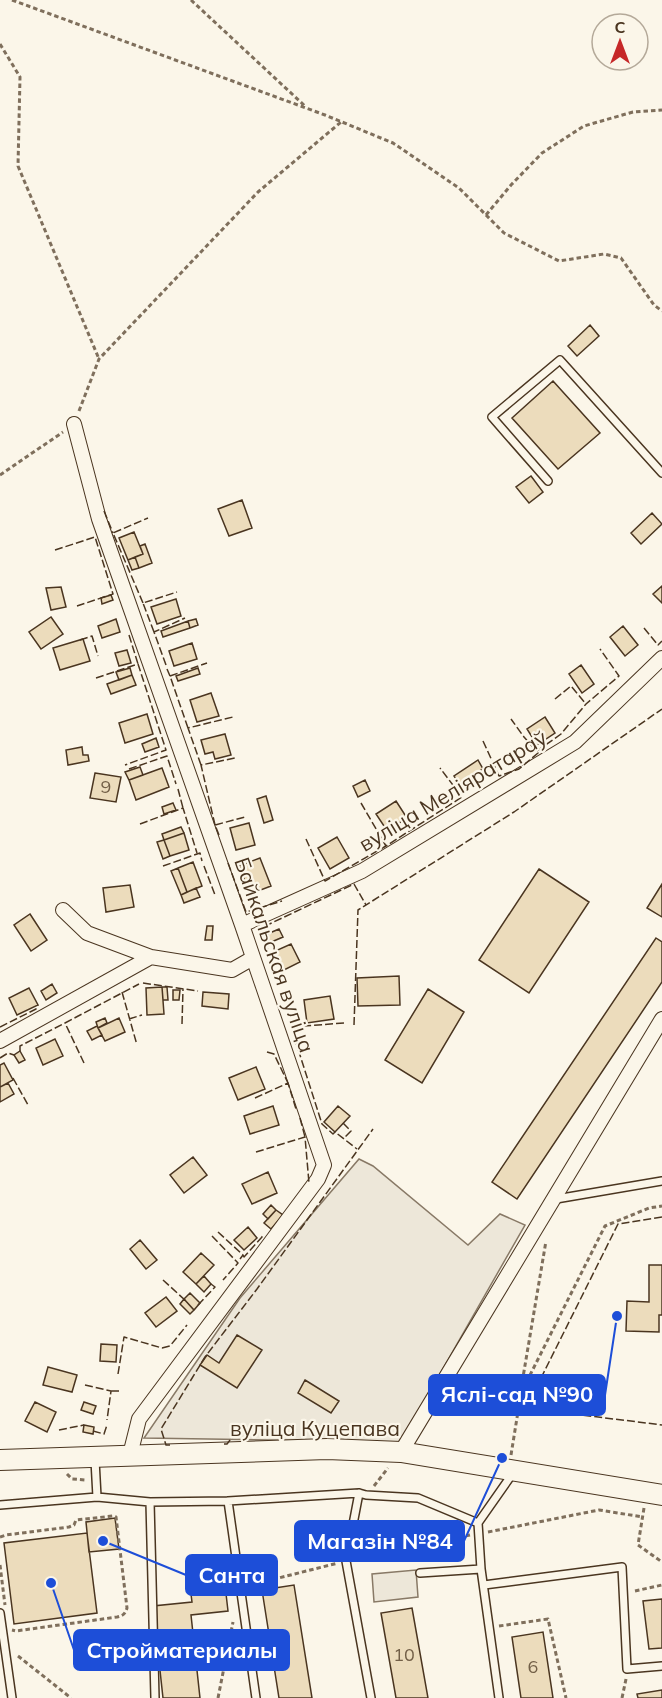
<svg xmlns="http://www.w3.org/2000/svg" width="662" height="1698" viewBox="0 0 662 1698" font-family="Mulish,sans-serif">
	<rect width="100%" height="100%" fill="#fbf6e9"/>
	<path fill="#ede7d9" stroke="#887966" stroke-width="1.5" d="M359 1159 373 1166 468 1245 500 1214 525 1225 401 1442 144 1438 240 1298Z
		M416 1570 418 1597 374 1602 372 1574Z"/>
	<path fill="#ecdcbc" stroke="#4a3520" stroke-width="1.5" d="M590 325 599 336 577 356 568 346Z
		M553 381 600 433 558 469 512 418Z
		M531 476 543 492 529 503 516 487Z
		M242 500 252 528 229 536 218 509Z
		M652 513 662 524 641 544 631 533Z
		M134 532 143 554 128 560 119 538Z
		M145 544 152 563 139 568 135 557 143 554 140 546Z
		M135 557 139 568 132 570 128 560Z
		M662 586V603L653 594Z
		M61 587 66 607 51 610 46 588Z
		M111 595 113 600 102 604 101 598Z
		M176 599 181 616 157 624 151 607Z
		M51 617 63 634 41 649 29 632Z
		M116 619 120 632 102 638 98 626Z
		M196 619 198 625 190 628 188 621Z
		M188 621 190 628 163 637 161 631Z
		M623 626 638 645 625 656 610 637Z
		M83 639 90 661 60 670 53 648Z
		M192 643 197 659 174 666 169 651Z
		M127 650 131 663 119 666 115 653Z
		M581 665 594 684 582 693 569 674Z
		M130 668 132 675 119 680 116 672Z
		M198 668 200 674 178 681 176 676Z
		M132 675 136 685 111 694 107 684Z
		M211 693 219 716 197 722 190 700Z
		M147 714 153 734 125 743 119 723Z
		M545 717 555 733 537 745 527 729Z
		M225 734 231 755 215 759 213 752 205 754 201 740Z
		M156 738 159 747 145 752 142 744Z
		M82 747 83 755H88L89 761 68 765 66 750Z
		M478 760 483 769 459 784 454 776Z
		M140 767 143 775 129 780 125 772Z
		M162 768 169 787 136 800 129 780Z
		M95 773 121 777 116 802 90 798Z
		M365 780 370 791 358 797 353 786Z
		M266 796 273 820 264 823 257 799Z
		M396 801 407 818 396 825 399 830 390 835 376 814Z
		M173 803 176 810 164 814 162 807Z
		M249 823 255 845 236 850 230 828Z
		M181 827 184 833 164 840 162 834Z
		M184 833 189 850 170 856 164 840Z
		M337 837 349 858 330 869 318 848Z
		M164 840 170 856 163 859 157 842Z
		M260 858 271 886 250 894 239 866Z
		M193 862 202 886 187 892 178 868Z
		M178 868 187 892 181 895 171 871Z
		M539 869 589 902 529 993 479 960Z
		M662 884V917L647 908Z
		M130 885 134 907 106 912 103 888Z
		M196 888 200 897 184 903 181 895Z
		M30 914 47 940 31 951 14 925Z
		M207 926H213L212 940H205Z
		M279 929 283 937 269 943 265 935Z
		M656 938 662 942V982L517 1199 492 1182Z
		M291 944 300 962 282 971 273 952Z
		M399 976 400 1005 358 1006 357 978Z
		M52 984 57 993 46 1000 41 991Z
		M162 987 164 1014 147 1015 146 988Z
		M162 987H167L168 1000H163Z
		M29 988 38 1005 17 1015 9 998Z
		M428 989 464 1012 422 1083 385 1060Z
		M173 990H180L179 1000H173Z
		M203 992 229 994 228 1009 202 1006Z
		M330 996 334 1019 307 1023 304 1000Z
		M105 1018 107 1023 98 1028 96 1022Z
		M119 1018 125 1032 105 1041 98 1028Z
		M97 1026 102 1035 92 1040 87 1031Z
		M55 1039 63 1056 43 1065 36 1048Z
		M20 1051 25 1060 19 1063 14 1055Z
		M4 1063 13 1080 0 1087V1065Z
		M256 1067 265 1089 238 1100 229 1078Z
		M8 1083 14 1094 0 1102V1087Z
		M273 1106 279 1125 250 1134 244 1116Z
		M338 1106 350 1116 335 1132 324 1122Z
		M193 1157 207 1175 184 1193 170 1175Z
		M268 1172 277 1193 252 1204 242 1184Z
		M271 1205 276 1210 268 1219 263 1214Z
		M276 1210 283 1215 271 1229 264 1223Z
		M248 1227 257 1238 244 1250 234 1240Z
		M140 1240 157 1260 146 1269 130 1249Z
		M201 1253 214 1265 196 1284 183 1272Z
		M649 1265H662V1315H659V1332L626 1331 627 1301 649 1302Z
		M204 1276 211 1284 204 1292 196 1284Z
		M190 1293 200 1303 194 1310 184 1299Z
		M166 1297 177 1311 156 1327 145 1313Z
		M184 1299 194 1310 190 1314 180 1304Z
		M237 1335 262 1350 237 1388 200 1365 207 1355 219 1363Z
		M101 1344 117 1345 116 1362 100 1361Z
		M48 1367 77 1375 72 1392 43 1385Z
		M305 1380 339 1401 331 1413 298 1393Z
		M35 1402 56 1412 47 1432 25 1421Z
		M84 1402 96 1406 93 1414 81 1410Z
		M84 1425 94 1427 93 1434 83 1432Z
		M115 1518 119 1549 89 1552 86 1522Z
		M87 1533 97 1613 14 1624 4 1543Z
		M222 1559 228 1611 191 1615 200 1698H163L153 1606 192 1602 187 1563Z
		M294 1585 312 1698H279L262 1590Z
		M662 1599V1648L649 1649 643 1601Z
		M412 1608 428 1698H396L381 1613Z
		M543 1632 553 1698H521L512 1637Z
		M662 1690V1698H638L637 1694Z"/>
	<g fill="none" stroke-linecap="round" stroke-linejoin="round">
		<g stroke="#4a3520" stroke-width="10">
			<path id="lane" d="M548 481 492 417 560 360 662 473
				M556 1199 662 1181
				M95 1460 97 1497 150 1502 228 1501 359 1493
				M228 1501 256 1698
				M150 1502 155 1698
				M0 1505 97 1497
				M420 1573 481 1569
				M484 1585 622 1567 627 1669 662 1666
				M0 1613 12 1698
				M371 1698 346 1561 359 1493 366 1495 418 1498 478 1523
				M499 1698 481 1569 478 1523 513 1473"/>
		</g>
		<g stroke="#4a3520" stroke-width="16">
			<path id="street" d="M74 424 99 519 242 925 324 1165 318 1179 139 1419 130 1455
				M63 910 87 933 151 957 232 970 253 958
				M242 925 362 871 575 742 662 658
				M0 1041 151 957
				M401 1452 662 1019"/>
		</g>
		<g stroke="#4a3520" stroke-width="22">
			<path id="secondary" d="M0 1460 327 1449 401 1452 662 1495"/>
		</g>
		<path stroke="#7f6f5c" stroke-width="3" stroke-dasharray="4.5 3" stroke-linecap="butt" d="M12 0 325 115 393 143 459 188 504 233 559 261 604 254 621 258 654 305 662 311
			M191 0 306 107
			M0 44 20 77 18 166 99 359
			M486 215 511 185 542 153 584 126 633 112 662 110
			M79 411 99 359 258 192 341 122
			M0 475 63 432
			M521 1389 546 1241
			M511 1455 521 1393 605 1226 649 1208 662 1206
			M67 1474 72 1479 86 1480
			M374 1486 388 1468
			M644 1508 638 1545 662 1562
			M488 1532 599 1510 643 1517
			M0 1537 6 1535 69 1527 74 1525 76 1520 113 1516 116 1517 127 1608C125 1614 123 1616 117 1617L16 1631 12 1630
			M356 1559 470 1535
			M0 1565 5 1605
			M251 1585 338 1563
			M635 1591 662 1585
			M499 1626 548 1619 566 1698
			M18 1656 71 1698
			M218 1698 233 1622
			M622 1698 626 1679"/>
		<use href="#lane" stroke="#fbf6e9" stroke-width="7"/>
		<use href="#street" stroke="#fbf6e9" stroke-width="14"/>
		<use href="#secondary" stroke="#fbf6e9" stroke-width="20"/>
		<path stroke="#4a3520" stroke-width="1.5" stroke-dasharray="8 3" stroke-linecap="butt" d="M104 511 113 533
			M55 550 95 537 113 594 77 606
			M143 603 113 533 148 518
			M644 628 658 645 662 641
			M154 632 143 603 177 592
			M129 635 138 664
			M80 640 92 636 98 656
			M166 665 154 632 185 618
			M167 669 170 676
			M96 678 138 664 166 750 125 765
			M555 699 571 686 586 704
			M188 728 170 676 207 663
			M483 741 499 776 519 769 538 753 524 737 511 719
			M537 751 561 734 586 704 619 676 600 649
			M201 765 188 728 233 717
			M129 769 167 756 176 784
			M178 789 183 808
			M361 803 386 846
			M140 824 183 808 197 853
			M215 825 201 765 235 758
			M219 835 215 825 245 817
			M306 839 325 881 386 846 462 797 440 768
			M228 863 246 912 282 901
			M163 866 200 853 202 861
			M204 866 215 895
			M276 977 261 928 354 884 366 905
			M143 983 198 991
			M122 992 137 1045
			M129 1019 142 1015
			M344 1023 291 1027 322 1124 333 1134 335 1132 357 1149
			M182 1024 183 989
			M354 1025 358 910 514 812 662 709
			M0 1027 36 1009 38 1005
			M20 1051V1046L65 1023
			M267 1052 274 1054 288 1083
			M0 1058 8 1053 14 1055
			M84 1063 65 1023 139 984
			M13 1078 28 1105
			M255 1098 288 1083 296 1109
			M300 1118 305 1137
			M343 1123 351 1131 344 1138
			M256 1152 305 1137 309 1183
			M662 1217 618 1224 526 1408 662 1425
			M218 1232 243 1255 240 1259
			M212 1236 238 1263 223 1280
			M243 1255 244 1257 262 1237 260 1235
			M163 1280 186 1301
			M198 1305 215 1287 211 1284
			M118 1374 124 1337 162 1348 170 1346 187 1325
			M85 1385 111 1391 107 1420
			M111 1391H120
			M59 1430 84 1425
			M93 1431 104 1434 107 1425
			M224 1444H227L238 1430
			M170 1445H166L161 1429 205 1357 257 1289 373 1129"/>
	</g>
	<g text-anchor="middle" stroke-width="4.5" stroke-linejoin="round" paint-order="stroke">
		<g font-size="18" fill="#725f47">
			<text x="106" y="793">9</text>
			<text x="404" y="1661">10</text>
			<text x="533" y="1673">6</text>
		</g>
		<g font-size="21" fill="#4a3520" stroke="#fbf6e9">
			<text transform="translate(453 791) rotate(-31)" y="7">вуліца Меліяратараў</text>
			<text transform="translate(274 955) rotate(71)" y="7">Байкальская вуліца</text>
			<text x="315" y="1436">вуліца Куцепава</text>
		</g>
	</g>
	<path fill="none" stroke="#1d4ed8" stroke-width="2" d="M617 1316L605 1395M502 1458L464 1541M103 1541L186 1575M51 1583L74 1650"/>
	<g fill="#1d4ed8" stroke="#fbf6e9" stroke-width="2">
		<circle cx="617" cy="1316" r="6"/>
		<circle cx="502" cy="1458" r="6"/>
		<circle cx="103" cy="1541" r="6"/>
		<circle cx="51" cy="1583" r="6"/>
	</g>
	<g fill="#1d4ed8" stroke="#1d4ed8" stroke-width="2">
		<rect x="429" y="1375" width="176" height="40" rx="6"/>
		<rect x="295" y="1521" width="169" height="40" rx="6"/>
		<rect x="186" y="1555" width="91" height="40" rx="6"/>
		<rect x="74" y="1630" width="215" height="40" rx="6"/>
	</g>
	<g font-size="22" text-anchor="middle" font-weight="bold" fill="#fff">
		<text x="517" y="1402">Яслі-сад №90</text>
		<text x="380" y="1549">Магазін №84</text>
		<text x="232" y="1583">Санта</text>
		<text x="182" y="1658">Стройматериалы</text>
	</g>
	<g transform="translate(620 42)"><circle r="28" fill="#fbf6e9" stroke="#b4a999" stroke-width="1.5"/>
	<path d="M0-4.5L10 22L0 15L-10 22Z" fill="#c62828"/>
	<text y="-9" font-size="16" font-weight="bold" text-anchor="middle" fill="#4a3520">С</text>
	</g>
</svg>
